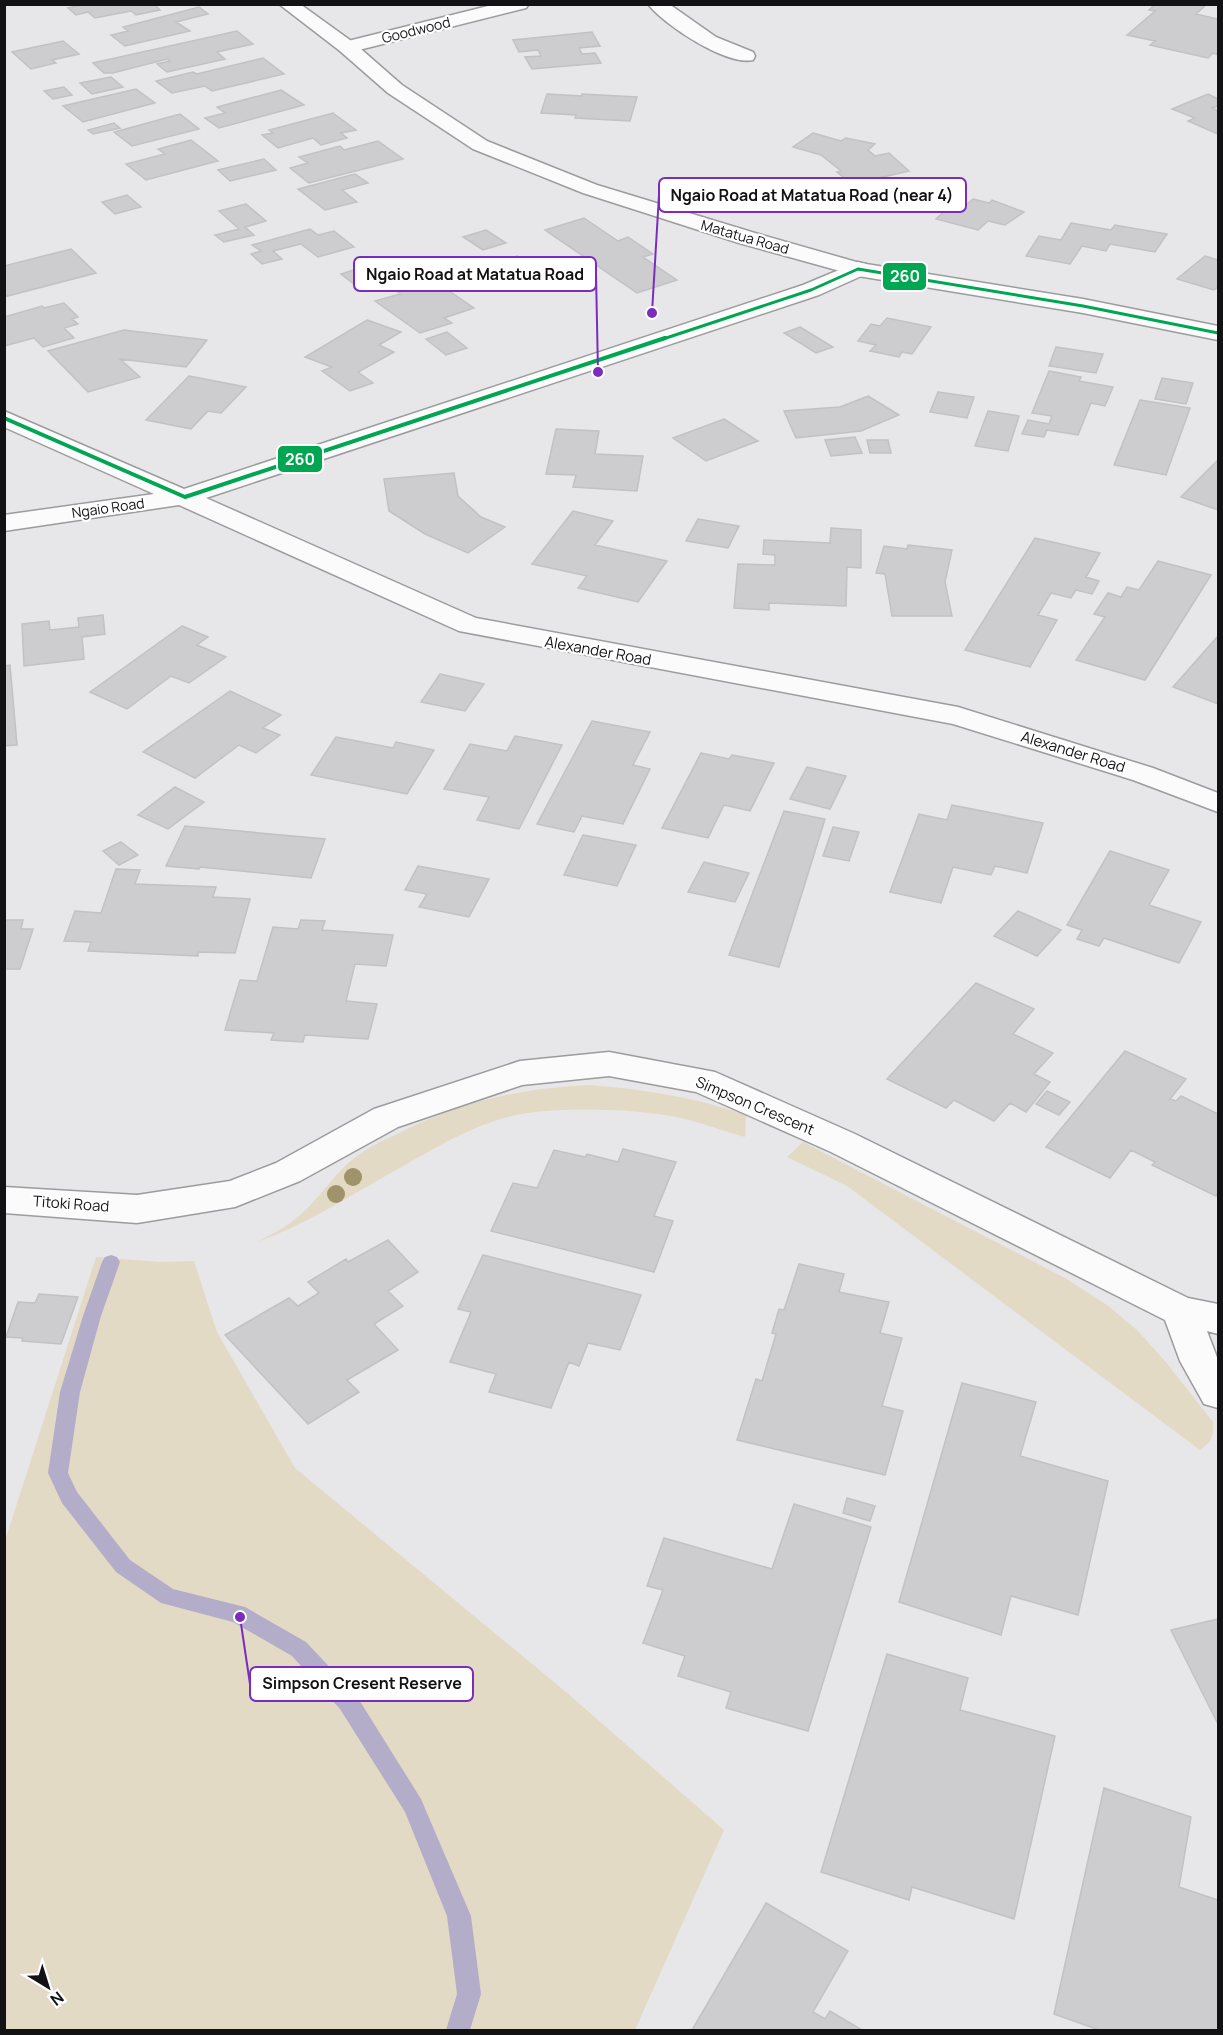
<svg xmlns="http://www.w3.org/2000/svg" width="1223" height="2035" viewBox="0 0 1223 2035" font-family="Manrope,sans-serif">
	<rect width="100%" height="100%" fill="#e7e6e9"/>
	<path fill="#e3dac5" d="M588 1085C642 1089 694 1097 746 1115L745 1137C726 1132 708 1125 689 1120 644 1108 548 1105 504 1118 461 1130 420 1157 382 1178 341 1201 301 1227 256 1242 279 1232 299 1219 315 1200 327 1187 338 1171 352 1160 365 1149 380 1142 395 1135 460 1102 516 1089 588 1085Z
		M803 1142 1065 1278 1107 1305 1137 1330 1165 1361 1213 1422C1214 1437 1211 1442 1200 1450L847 1186 787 1157Z
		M96 1257 160 1262 194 1261 217 1332 295 1468 566 1692 724 1830 635 2030H5V1541Z"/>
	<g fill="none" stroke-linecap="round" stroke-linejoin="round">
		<path fill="#b3adca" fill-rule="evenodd" d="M111 1255 117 1257 120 1262 101 1316 80 1392 68 1473 77 1492 130 1560 173 1589 245 1607 306 1642 356 1695 421 1799 471 1916 481 1994 470 2030H446L457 1994 447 1916 405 1812 340 1709 292 1656 233 1622 161 1603 116 1572 62 1503 48 1473 60 1392 83 1316 102 1262 105 1257Z"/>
	</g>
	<path fill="#cdcccf" stroke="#c2c1c3" stroke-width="1.5" d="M87 4H154L160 10 136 15 131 11 95 18 88 12 76 15 68 8Z
		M1155 4H1207L1196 14 1218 19V55L1213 53 1208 58 1150 45 1155 41 1127 35 1155 11 1149 10Z
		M199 7 208 14 176 22 190 31 125 46 111 35 128 31 123 27Z
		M237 31 253 44 217 52 225 59 167 72 157 64 170 61 167 59 113 73H104L93 63Z
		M592 32 600 46 579 48 582 54 595 53 601 63 532 69 525 57 541 56 538 50 519 52 513 40Z
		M63 41 79 54 52 60 56 63 31 69 12 52Z
		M263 58 284 74 212 91 205 86 172 93 156 81 193 72 197 74Z
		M111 77 123 87 92 94 80 83Z
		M64 87 72 95 53 99 44 91Z
		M136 89 155 103 83 122 63 106Z
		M281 90 304 105 219 128 205 118 225 113 217 107Z
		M547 94 582 96V94L637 97 630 121 575 118 576 115 541 113Z
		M1208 94 1218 99V106L1212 108 1218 111V134L1188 121 1195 118 1172 109Z
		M333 113 356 130 341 133 347 138 321 145 313 138 278 148 262 135 273 133 269 130Z
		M180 114 199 129 132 146 114 132Z
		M114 123 120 128 93 134 88 130Z
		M813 133 841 141 846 138 875 144 868 150 875 156 889 153 909 171 852 184 837 172 841 171 821 155 793 147Z
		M191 140 218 161 146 180 126 164 165 154 158 149Z
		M378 141 403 159 309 183 290 168 308 163 299 157 340 146 344 150Z
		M264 159 276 170 230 181 218 170Z
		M355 174 368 183 342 190 357 202 325 210 298 189Z
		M127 195 141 207 115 214 102 202Z
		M973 199 989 203 992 200 1024 212 1005 225 988 221 978 230 936 219 956 201 967 204Z
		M246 204 266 221 245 227 254 235 224 242 215 235 239 229 219 211Z
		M584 218 618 241 628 237 653 254 643 257 677 280 637 293 545 230Z
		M1071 223 1111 230 1115 225 1167 234 1155 252 1110 244 1106 251 1082 246 1070 264 1026 256 1039 236 1061 240Z
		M310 229 318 235 334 231 354 247 318 257 301 244 273 251 282 259 262 264 251 254 261 251 252 245Z
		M486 230 506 243 483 250 463 237Z
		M71 249 96 273 4 297V266Z
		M517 256 538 271 522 276 532 283 505 291 482 275 492 272 484 267Z
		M1205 256 1218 260V287L1214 290 1177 279Z
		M366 266 381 277 355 285 341 274Z
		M436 282 474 308 444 318 452 323 420 333 375 301 400 294 395 290 407 287 412 290Z
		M64 303 78 317 72 319 78 324 64 328 74 338 43 347 34 338 4 346V317L42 306 44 308Z
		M887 318 931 327 912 354 902 352 899 357 870 351 876 345 858 341 871 324 880 326Z
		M367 320 401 332 379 345 394 352 358 372 373 383 350 391 322 371 332 367 305 357Z
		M800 327 833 347 816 353 784 333Z
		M124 330 207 340 186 367 120 359 140 377 88 392 48 351Z
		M447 332 467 348 446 355 426 339Z
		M1056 347 1103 354 1096 373 1049 366Z
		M1049 371 1081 377 1079 381 1113 387 1105 406 1091 403 1078 435 1047 430 1044 437 1022 434 1028 420 1049 424 1052 416 1032 413Z
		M189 376 246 387 221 413 208 411 191 429 146 420Z
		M1162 378 1193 383 1186 404 1155 399Z
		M938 392 974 397 967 418 930 412Z
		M868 396 899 415 861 431 796 438 784 411 840 407Z
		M1140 400 1190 408 1166 475 1114 465Z
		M988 411 1019 416 1008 451 975 446Z
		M724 419 758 441 706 461 673 438Z
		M556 429 599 431 595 454 643 456 637 491 573 487 576 475 546 474Z
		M855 437 862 453 831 456 825 440Z
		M867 440H888L891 453H870Z
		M1218 460V510L1181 497Z
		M454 473 458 496 481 517 505 527 468 553 425 534 389 511 384 479Z
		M573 511 613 521 595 545 667 561 638 602 578 588 587 576 532 564Z
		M698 519 739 526 728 548 686 541Z
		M831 528 861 530V568L847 567 846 606 769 603V610L734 608 738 564 775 565V555L763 554 764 540 830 543Z
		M1035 538 1100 553 1086 577 1099 581 1092 594 1076 590 1071 598 1051 593 1038 615 1057 620 1030 667 965 650Z
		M908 545 952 550 945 582 952 616H892L885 574 876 573 884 546 907 549Z
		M1158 561 1211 575 1145 680 1076 660 1105 617 1094 614 1108 593 1121 597 1127 587 1139 590Z
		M103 615 105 634 82 637 84 659 24 666 22 624 49 621 50 630 79 627 78 618Z
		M182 626 208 637 197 645 226 657 189 683 171 676 127 709 90 692Z
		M1218 636V704L1173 687Z
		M10 665 17 745 4 746V666Z
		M440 674 484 684 465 711 421 702Z
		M230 691 281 715 263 728 280 735 256 753 239 745 195 778 143 752Z
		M592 721 650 732 633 765 650 769 623 824 582 816 574 832 537 824Z
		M515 736 562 745 519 829 477 820 489 797 444 789 470 744 507 751Z
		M336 737 393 748 396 742 434 750 407 794 311 775Z
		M701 753 729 759 732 755 774 763 750 811 724 805 708 838 662 828Z
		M807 767 846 776 830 809 790 799Z
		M175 787 204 802 168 829 138 815Z
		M952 805 1043 823 1027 873 995 866 991 875 953 867 941 903 890 892 919 814 947 820Z
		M784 811 825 819 779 967 729 955Z
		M185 826 325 839 311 878 200 867 199 869 166 866Z
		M833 827 859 832 849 861 823 856Z
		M583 835 636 845 617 886 564 875Z
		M121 842 138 855 119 865 103 851Z
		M1110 851 1169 870 1149 905 1201 922 1179 963 1104 938 1099 946 1077 939 1082 930 1067 925Z
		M704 862 749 873 735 902 688 892Z
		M418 866 489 879 469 917 419 907 427 894 405 890Z
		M116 869 140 870 135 884 216 887 213 897 250 899 235 953 198 952V956L88 951 91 942 64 941 75 911 101 913Z
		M1018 911 1061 930 1037 956 994 936Z
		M4 920H23L21 929H33L20 969H4Z
		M301 920 325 921 322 930 393 935 386 966 355 964 346 1001 377 1004 368 1039 305 1035 303 1042 271 1040 274 1033 225 1030 240 980 257 981 273 927 298 929Z
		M976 983 1034 1009 1013 1034 1053 1053 1034 1074 1050 1082 1026 1112 1010 1103 994 1121 954 1100 946 1108 887 1079Z
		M1125 1051 1186 1079 1170 1099 1176 1101 1181 1096 1218 1114V1193L1216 1196 1152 1165 1155 1162 1131 1150 1110 1178 1046 1147Z
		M1047 1091 1070 1102 1059 1115 1036 1104Z
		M623 1149 676 1162 654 1216 673 1221 654 1272 491 1231 513 1183 537 1188 554 1150 585 1157 587 1154 618 1162Z
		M388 1240 418 1272 388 1291 403 1306 374 1324 398 1350 347 1380 359 1392 308 1424 225 1335 289 1298 298 1306 319 1293 308 1282 346 1259 348 1262Z
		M483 1255 641 1295 620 1350 588 1343 579 1366 569 1362 551 1408 489 1392 496 1374 450 1362 471 1312 458 1309Z
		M799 1264 844 1274 839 1292 889 1302 880 1333 902 1338 882 1406 903 1411 885 1475 737 1440 756 1379 762 1381 776 1334 772 1333 779 1309 784 1310Z
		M39 1294 78 1297 61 1344 22 1341 23 1338 6 1337 18 1302 35 1303Z
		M962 1383 1036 1402 1020 1456 1108 1481 1078 1615 1011 1596 1001 1635 899 1602Z
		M847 1498 875 1506 870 1521 843 1513Z
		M794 1504 871 1527 808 1731 726 1708 731 1692 678 1676 685 1656 643 1643 663 1590 647 1586 664 1538 772 1569Z
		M1218 1619V1724L1171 1630Z
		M887 1654 968 1678 960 1710 1055 1736 1014 1919 912 1887 909 1900 821 1872Z
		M1104 1788 1191 1817 1179 1887 1218 1900V2030H1099L1054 2014Z
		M766 1903 848 1951 813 2012 825 2019 830 2011 862 2030H692Z"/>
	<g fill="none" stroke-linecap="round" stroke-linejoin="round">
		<g stroke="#9c9b9d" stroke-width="3">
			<path id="street" d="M496 4H529L526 8 347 53 340 51 338 47 340 43Z
				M648 4H669L716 37 753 52 755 56 753 60C727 66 664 25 648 4Z
				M858 262 866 264 869 269 866 274 819 295 206 498 476 618 958 707 1153 768 1218 793V812L1133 780 953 724 459 631 179 505 4 531V515L154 494 4 427V411L184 489 803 285Z
				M609 1052 715 1072 855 1134 1188 1298 1218 1304V1334L1207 1331 1218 1360V1408L1204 1404 1180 1361 1165 1320 831 1152 696 1092 609 1076 522 1085 398 1127 300 1181 235 1207 137 1223 4 1213V1187L137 1195 230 1181 276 1163 374 1109 520 1061Z"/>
		</g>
		<g stroke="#9c9b9d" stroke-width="3">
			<path id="secondary" d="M279 4H300L354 43 402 85 487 141 597 185 755 233 860 263 1083 299 1218 326V340L1083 313 858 276 739 243 583 193 473 149 388 93 340 51Z"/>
		</g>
		<use href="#street" fill="#fbfbfc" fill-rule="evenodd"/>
		<use href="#secondary" fill="#fbfbfc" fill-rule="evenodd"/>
		<g stroke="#fff" stroke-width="6">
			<path id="bus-1-far1" d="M660 340 811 290 858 269 1083 306 1218 333"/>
		</g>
		<g stroke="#fff" stroke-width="8">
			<path id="bus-1" d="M4 418 185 497 665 338"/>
		</g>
		<use href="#bus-1-far1" stroke="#00a651" stroke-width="3"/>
		<use href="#bus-1" stroke="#00a651" stroke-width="4"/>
	</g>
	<g fill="#a09269">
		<circle cx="353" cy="1177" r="9"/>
		<circle cx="336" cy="1194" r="9"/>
	</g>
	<g text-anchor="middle" stroke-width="4.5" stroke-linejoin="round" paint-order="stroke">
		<g font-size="14" fill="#121113" stroke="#fff">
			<text transform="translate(416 30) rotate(-14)" y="5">Goodwood</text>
			<text transform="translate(745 237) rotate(16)" y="5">Matatua Road</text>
			<text transform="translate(108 508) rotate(-8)" y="5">Ngaio Road</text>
		</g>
		<g font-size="15" fill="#121113" stroke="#fff">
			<text transform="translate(598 651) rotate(10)" y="5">Alexander Road</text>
			<text transform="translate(1073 752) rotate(17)" y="5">Alexander Road</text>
			<text transform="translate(755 1106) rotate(23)" y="5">Simpson Crescent</text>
			<text transform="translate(71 1204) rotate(4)" y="5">Titoki Road</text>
		</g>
	</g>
	<path fill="none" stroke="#7b2cbf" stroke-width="2" d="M652 313L659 195M598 372L596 274M240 1617L250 1684"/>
	<g fill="#7b2cbf" stroke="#fff" stroke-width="2">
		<circle cx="652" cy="313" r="6"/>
		<circle cx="598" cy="372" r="6"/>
		<circle cx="240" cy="1617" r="6"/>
	</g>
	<g fill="#fff" stroke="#7b2cbf" stroke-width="2">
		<rect x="659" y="178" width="307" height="34" rx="6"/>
		<rect x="354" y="257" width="242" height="34" rx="6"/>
		<rect x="250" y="1667" width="223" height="34" rx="6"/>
	</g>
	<g font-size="16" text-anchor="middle" font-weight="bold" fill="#121113">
		<text x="812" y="201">Ngaio Road at Matatua Road (near 4)</text>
		<text x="475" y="280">Ngaio Road at Matatua Road</text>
		<text x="362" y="1689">Simpson Cresent Reserve</text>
	</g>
	<g stroke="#fff" stroke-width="2">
		<rect x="882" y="262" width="45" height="29" rx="6" fill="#00a651"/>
		<rect x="277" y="445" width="46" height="28" rx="6" fill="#00a651"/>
	</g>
	<g font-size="16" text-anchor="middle" font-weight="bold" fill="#fff">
		<text x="905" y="282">260</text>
		<text x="300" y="465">260</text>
	</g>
	<rect width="1223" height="2035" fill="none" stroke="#121113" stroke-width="12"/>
	<g transform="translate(48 1987) rotate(142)" stroke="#ffffff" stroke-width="4.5" paint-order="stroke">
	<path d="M0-4.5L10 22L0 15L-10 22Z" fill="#121113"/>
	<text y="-9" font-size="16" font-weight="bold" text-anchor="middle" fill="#121113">N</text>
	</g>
</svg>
